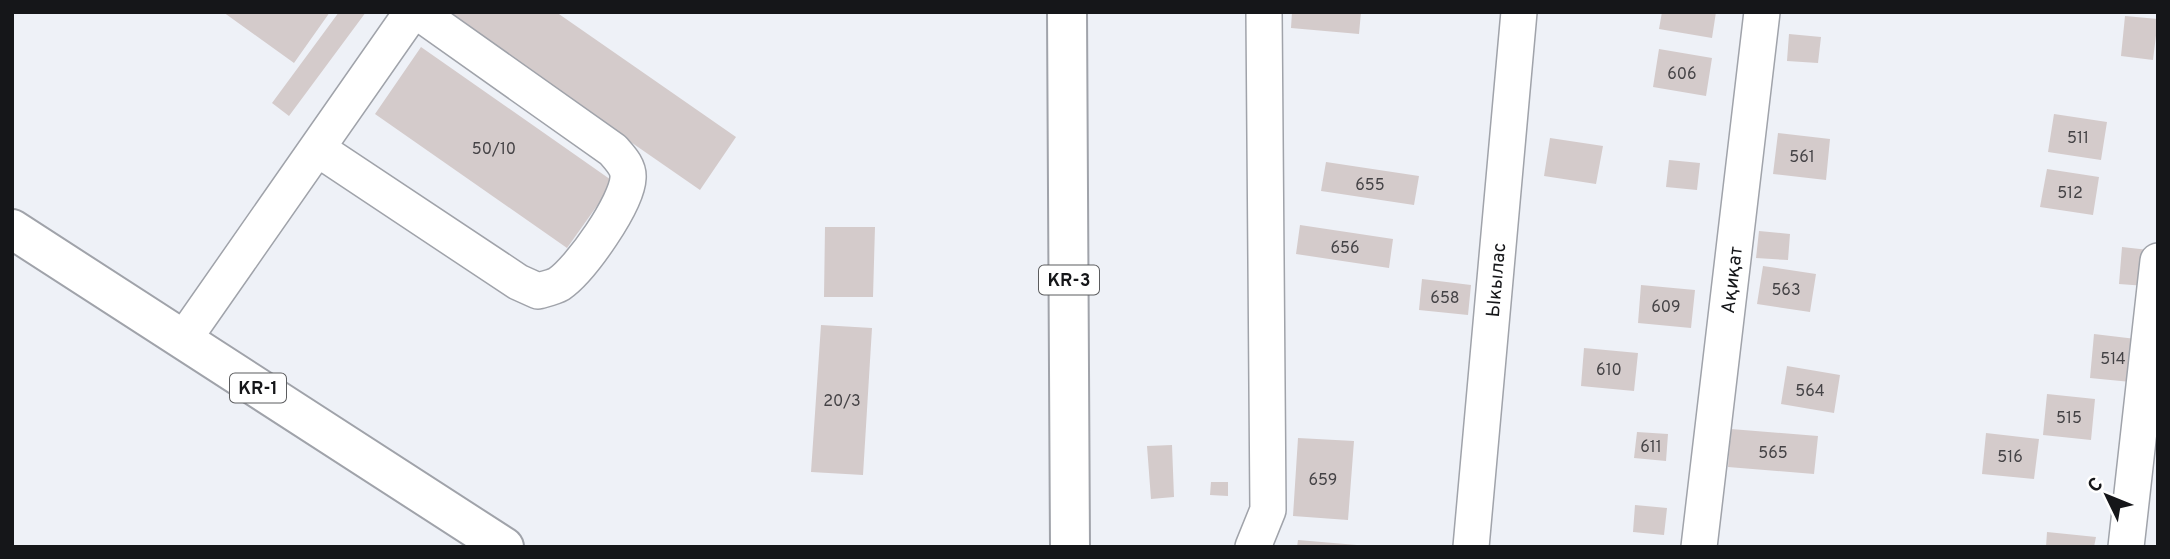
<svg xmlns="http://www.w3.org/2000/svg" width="2170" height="559" viewBox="0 0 2170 559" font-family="Overpass,sans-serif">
	<rect width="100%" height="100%" fill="#eef1f7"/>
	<path fill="#d4cbcb" d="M223 12H330L294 63Z
		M339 12H366L289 116 272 103Z
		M443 12H556L736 137 700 190Z
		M1292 12H1361L1359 34 1291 28Z
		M1662 12H1716L1712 38 1659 29Z
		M2125 16 2158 19 2153 60 2121 56Z
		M1789 34 1821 37 1818 63 1787 61Z
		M421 47 614 182 567 248 375 114Z
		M1659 49 1712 58 1706 96 1653 87Z
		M2054 114 2107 122 2101 160 2048 152Z
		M1778 133 1830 139 1826 180 1773 174Z
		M1550 138 1603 146 1596 184 1544 176Z
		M1669 160 1700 163 1697 190 1666 187Z
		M1326 162 1419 176 1414 205 1321 191Z
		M2047 169 2099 177 2093 215 2040 207Z
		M1300 225 1393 239 1389 268 1296 254Z
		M825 227H875L873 297H824Z
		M1759 231 1790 234 1788 260 1756 258Z
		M2122 247 2149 250 2146 286 2119 284Z
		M1763 266 1816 274 1810 312 1757 304Z
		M1422 279 1471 285 1468 315 1419 310Z
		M1641 285 1695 290 1691 328 1638 323Z
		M821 325 872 328 863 475 811 472Z
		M2094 334 2136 339 2131 382 2090 378Z
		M1584 348 1638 353 1634 391 1581 386Z
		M1787 366 1840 375 1834 413 1781 404Z
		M2047 394 2095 399 2091 440 2043 435Z
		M1731 429 1818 436 1814 474 1728 467Z
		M1637 432 1668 434 1666 461 1634 458Z
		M1986 433 2039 439 2034 479 1982 474Z
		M1298 438 1354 441 1348 520 1293 516Z
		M1172 445 1174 497 1151 499 1147 446Z
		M1211 482H1228V496L1210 495Z
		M1635 505 1667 508 1664 535 1633 532Z
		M2047 532 2096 537 2094 547H2046Z
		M1298 540 1357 545V547H1297Z"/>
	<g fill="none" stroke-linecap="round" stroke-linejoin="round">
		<g stroke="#a0a3aa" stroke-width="38">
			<path id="minor" d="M318 149 518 282 538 291C545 289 554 287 559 284 581 269 627 203 628 178 629 167 620 158 613 150L418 12
				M183 340 412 12
				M1253 547 1268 510 1264 12
				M1471 547 1519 12
				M1699 547 1762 12
				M2126 547 2158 261"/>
		</g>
		<g stroke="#a0a3aa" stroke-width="42">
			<path id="major" d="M1067 12 1070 547
				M12 229 504 547"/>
		</g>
		<use href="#minor" stroke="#fff" stroke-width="35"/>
		<use href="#major" stroke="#fff" stroke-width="38"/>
	</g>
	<g text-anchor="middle" stroke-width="5" stroke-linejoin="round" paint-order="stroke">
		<g font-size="16" fill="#454346">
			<text x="1682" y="79">606</text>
			<text x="2078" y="143">511</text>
			<text x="494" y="154">50/10</text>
			<text x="1802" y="162">561</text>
			<text x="1370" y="190">655</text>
			<text x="2070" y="198">512</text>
			<text x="1345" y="253">656</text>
			<text x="1786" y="295">563</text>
			<text x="1445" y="303">658</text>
			<text x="1666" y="312">609</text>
			<text x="2113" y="364">514</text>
			<text x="1609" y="375">610</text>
			<text x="1810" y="396">564</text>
			<text x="842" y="406">20/3</text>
			<text x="2069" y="423">515</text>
			<text x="1651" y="452">611</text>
			<text x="1773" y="458">565</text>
			<text x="2010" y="462">516</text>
			<text x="1323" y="485">659</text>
		</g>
		<g fill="#fff" stroke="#5b5c5e" stroke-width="2">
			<rect x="1039" y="265.5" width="60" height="29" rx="5"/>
			<rect x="230" y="373.5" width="56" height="29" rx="5"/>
		</g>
		<g font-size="18" font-weight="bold" fill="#151619">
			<text x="1069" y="286">KR-3</text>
			<text x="258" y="394">KR-1</text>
		</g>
		<g font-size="19" fill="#151619" stroke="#fff">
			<text transform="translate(1495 280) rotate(-85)" y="7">Ыкылас</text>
			<text transform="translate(1731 280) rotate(-83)" y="7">Ақиқат</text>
		</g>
	</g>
	<rect width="2170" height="559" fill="none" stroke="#151619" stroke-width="28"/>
	<g transform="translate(2107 496) rotate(313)" stroke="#ffffff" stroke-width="5" paint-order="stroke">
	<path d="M0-5L12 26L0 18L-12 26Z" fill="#151619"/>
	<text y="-10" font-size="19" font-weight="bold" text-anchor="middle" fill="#151619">С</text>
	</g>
</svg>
